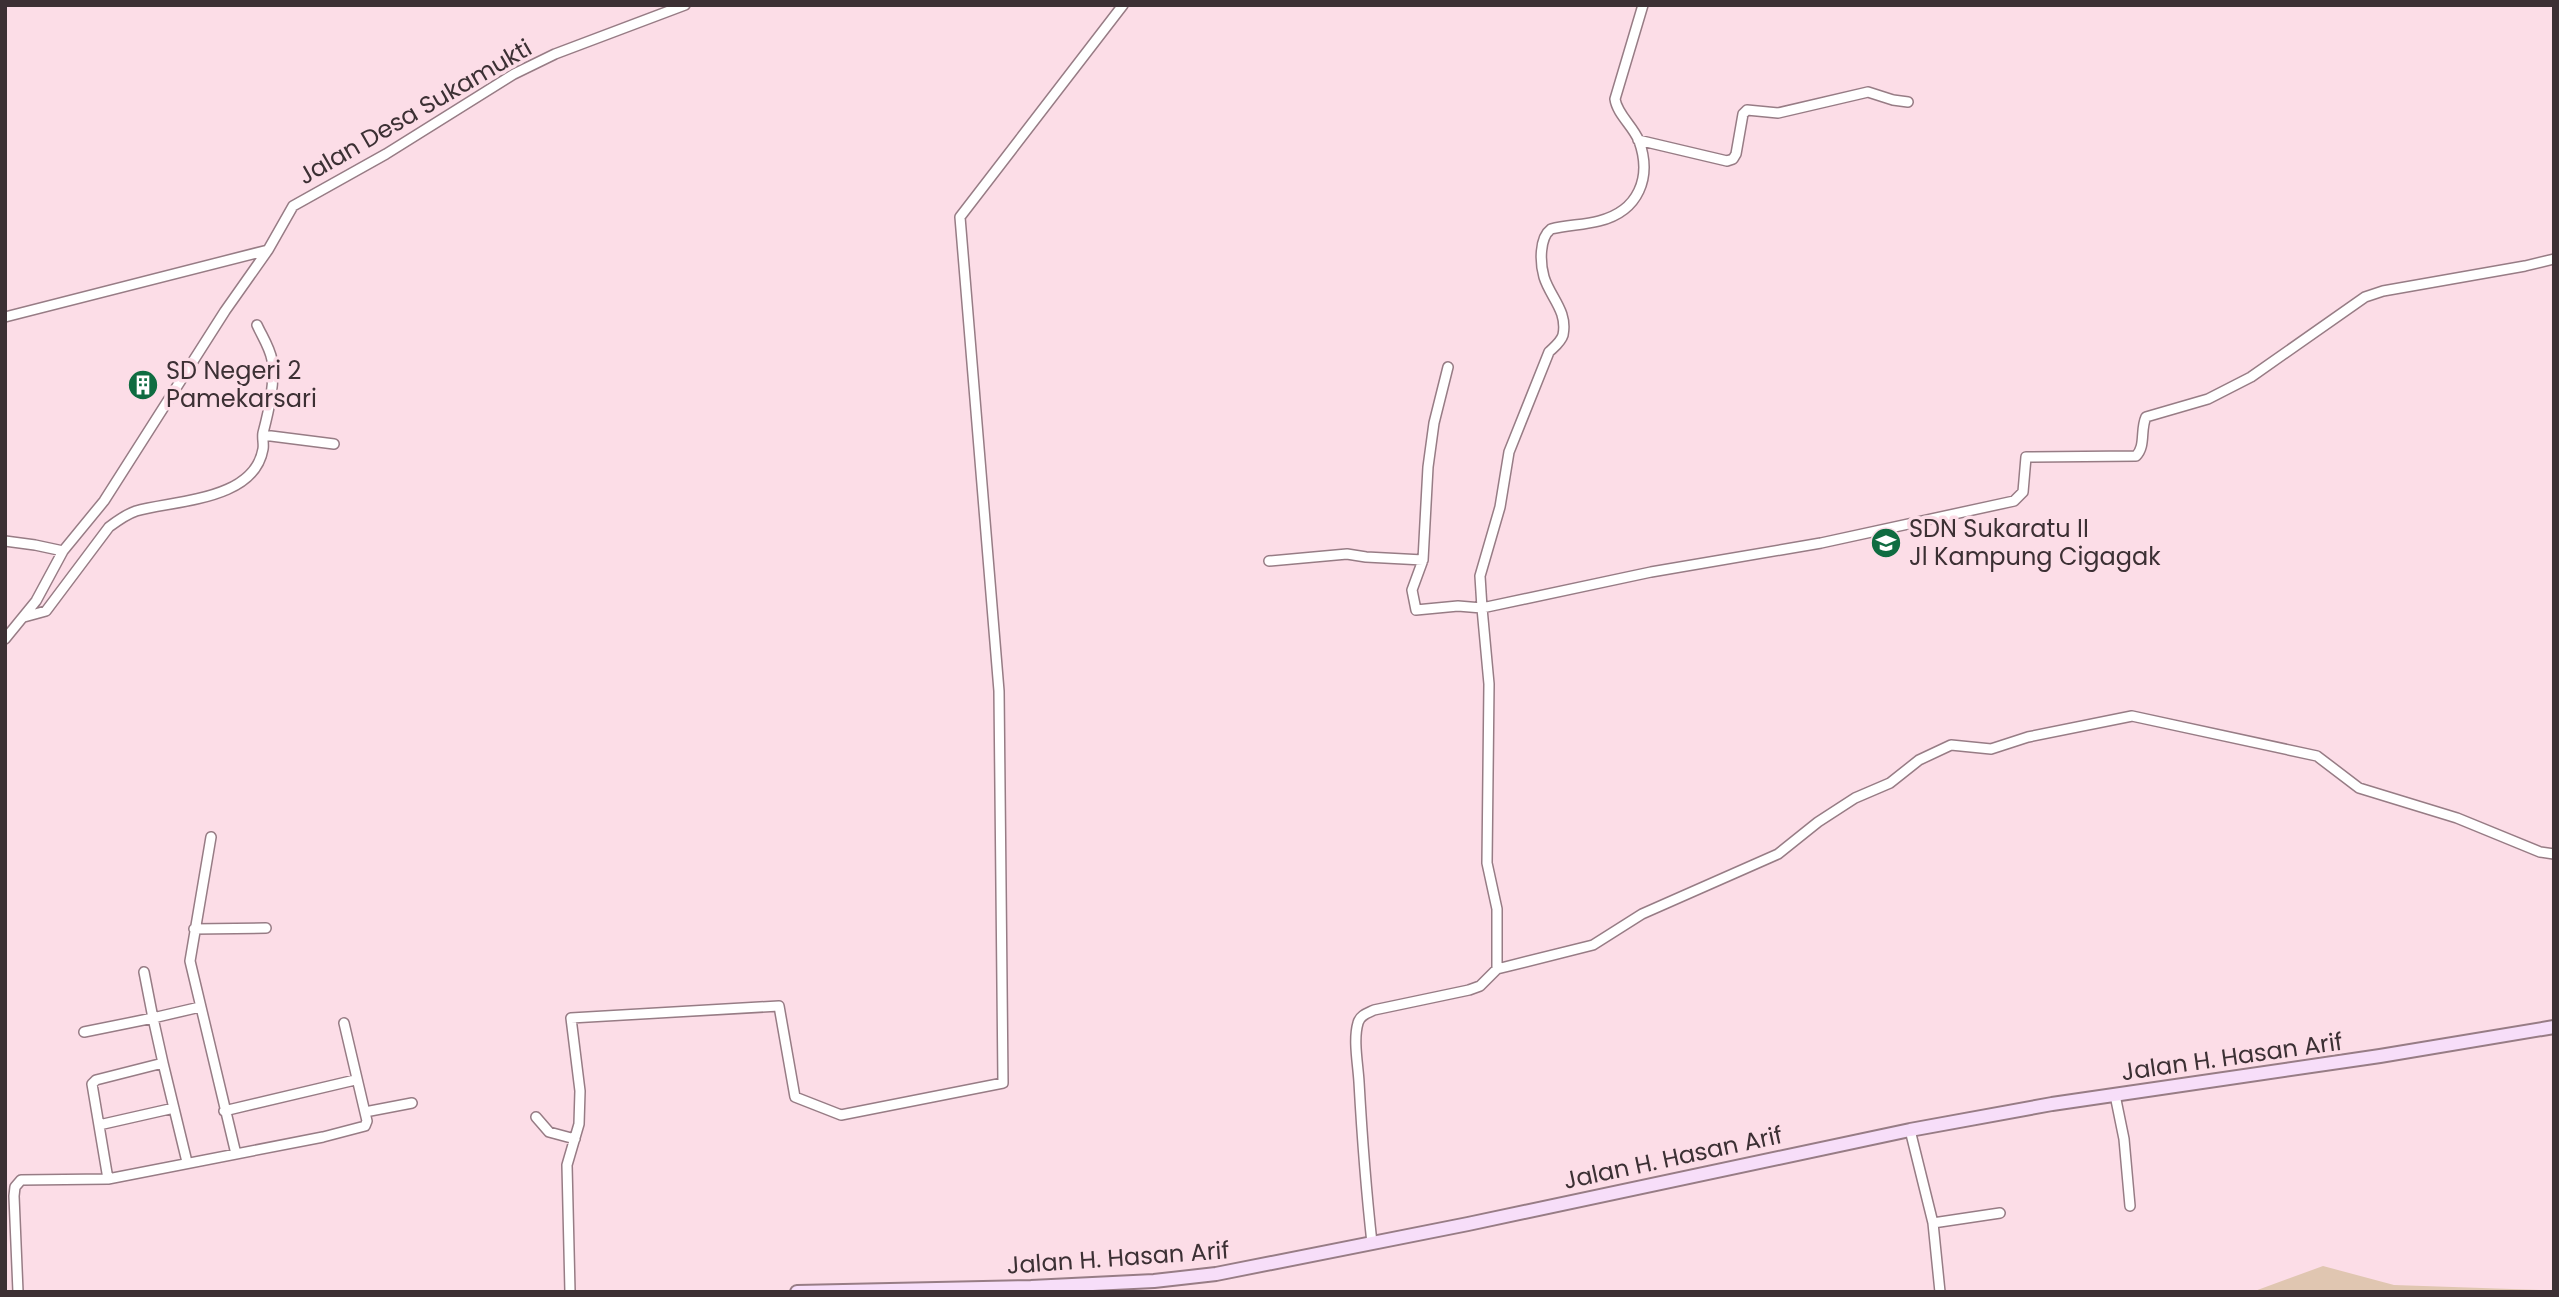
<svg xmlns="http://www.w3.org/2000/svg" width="2559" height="1297" viewBox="0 0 2559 1297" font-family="Poppins,sans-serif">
	<rect width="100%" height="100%" fill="#fcdde7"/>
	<path fill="#e0c6b1" d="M2323 1266 2394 1285 2541 1290 2539 1292H2252Z"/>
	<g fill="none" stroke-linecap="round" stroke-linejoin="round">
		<g stroke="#977c85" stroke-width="12">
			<path id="street" d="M1638 140 1727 161 1733 159 1736 154 1743 114 1747 110 1778 113 1868 92 1893 100 1908 102
				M5 317 268 250
				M263 435 334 444
				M5 541 35 545 63 551
				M1423 560 1428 467 1434 423 1448 367
				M1269 561 1347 554 1366 557 1423 560 1412 590 1416 610 1458 606 1482 608 1480 576 1500 507 1509 452 1549 352C1554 347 1561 342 1563 335 1568 311 1550 297 1544 277 1540 263 1539 238 1551 229 1567 225 1584 225 1599 221 1639 211 1652 177 1639 141 1633 126 1617 114 1615 99L1643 5
				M24 617 46 611 109 527C117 521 127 514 136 511 175 500 254 501 263 449 264 444 262 438 263 433 269 410 275 384 272 360 270 348 262 336 257 325
				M5 639 36 601 63 551 104 501 225 311 268 250 293 206 386 154 514 74 555 54 685 5
				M211 837 190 961 236 1154
				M194 929 266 928
				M1497 969V909L1487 863 1489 684 1482 608 1651 572 1821 543 2014 501 2023 492 2026 457 2136 456C2146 446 2140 430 2146 417L2208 399 2251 377 2365 297 2383 291 2525 266 2554 259
				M144 972 153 1018 200 1007
				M84 1032 153 1018 163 1063 96 1080 92 1084 108 1179
				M163 1063 187 1162
				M2115 1095 2124 1139 2130 1206
				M224 1111 355 1080
				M365 1112 412 1103
				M536 1117 549 1132 575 1139
				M99 1125 174 1108
				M1910 1130 1933 1223 1940 1292
				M1933 1223 2000 1213
				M1372 1243C1366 1189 1362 1136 1359 1082 1358 1064 1353 1040 1358 1023 1360 1015 1368 1013 1374 1010L1469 990 1480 986 1497 969 1593 945 1642 914 1778 854 1818 822 1855 798 1890 783 1919 760 1951 745 1991 749 2028 737 2132 716 2317 756 2359 788 2457 818 2540 852 2554 854
				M18 1292 14 1196 15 1187 21 1180 108 1179 323 1137 365 1126 367 1121 344 1023
				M570 1292 567 1165 579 1124 580 1091 571 1018 779 1006 795 1097 841 1115 1003 1083 999 691 960 217 1123 5"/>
		</g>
		<g stroke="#977c85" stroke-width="16">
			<path id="secondary" d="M797 1292 1031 1287 1154 1281 1216 1274 1468 1224 1910 1130 2052 1104 2380 1056 2554 1027"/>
		</g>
		<use href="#street" stroke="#fff" stroke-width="9"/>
		<use href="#secondary" stroke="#f7def9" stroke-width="12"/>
	</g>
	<defs>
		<g id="building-disc" transform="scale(1.575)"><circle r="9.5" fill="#0f6c41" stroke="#fcdde7"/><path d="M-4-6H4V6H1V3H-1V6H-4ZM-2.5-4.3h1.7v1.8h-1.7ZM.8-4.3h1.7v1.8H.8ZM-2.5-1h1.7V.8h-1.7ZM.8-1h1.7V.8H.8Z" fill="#fff"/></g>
		<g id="school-disc" transform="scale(1.575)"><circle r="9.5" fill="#0f6c41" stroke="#fcdde7"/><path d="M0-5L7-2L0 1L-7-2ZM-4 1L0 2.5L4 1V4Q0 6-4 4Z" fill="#fff"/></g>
	</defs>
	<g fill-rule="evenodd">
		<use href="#building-disc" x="143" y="385"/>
		<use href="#school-disc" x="1886" y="543"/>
	</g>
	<g text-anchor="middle" stroke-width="7" stroke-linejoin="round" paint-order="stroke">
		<g font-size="24" fill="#3c3034" stroke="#fcdde7">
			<text transform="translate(415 112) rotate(-30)" y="8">Jalan Desa Sukamukti</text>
			<text transform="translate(2232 1057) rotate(-8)" y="8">Jalan H. Hasan Arif</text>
			<text transform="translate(1673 1158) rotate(-12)" y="8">Jalan H. Hasan Arif</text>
			<text transform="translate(1118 1258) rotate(-4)" y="8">Jalan H. Hasan Arif</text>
		</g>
		<g font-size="24" fill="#3c3034" stroke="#fcdde7" text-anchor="start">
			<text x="166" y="379">SD Negeri 2<tspan x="166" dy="28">Pamekarsari</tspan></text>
			<text x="1909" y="537">SDN Sukaratu II<tspan x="1909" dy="28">Jl Kampung Cigagak</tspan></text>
		</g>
	</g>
	<rect width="2559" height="1297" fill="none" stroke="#3c3034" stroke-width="14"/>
</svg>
